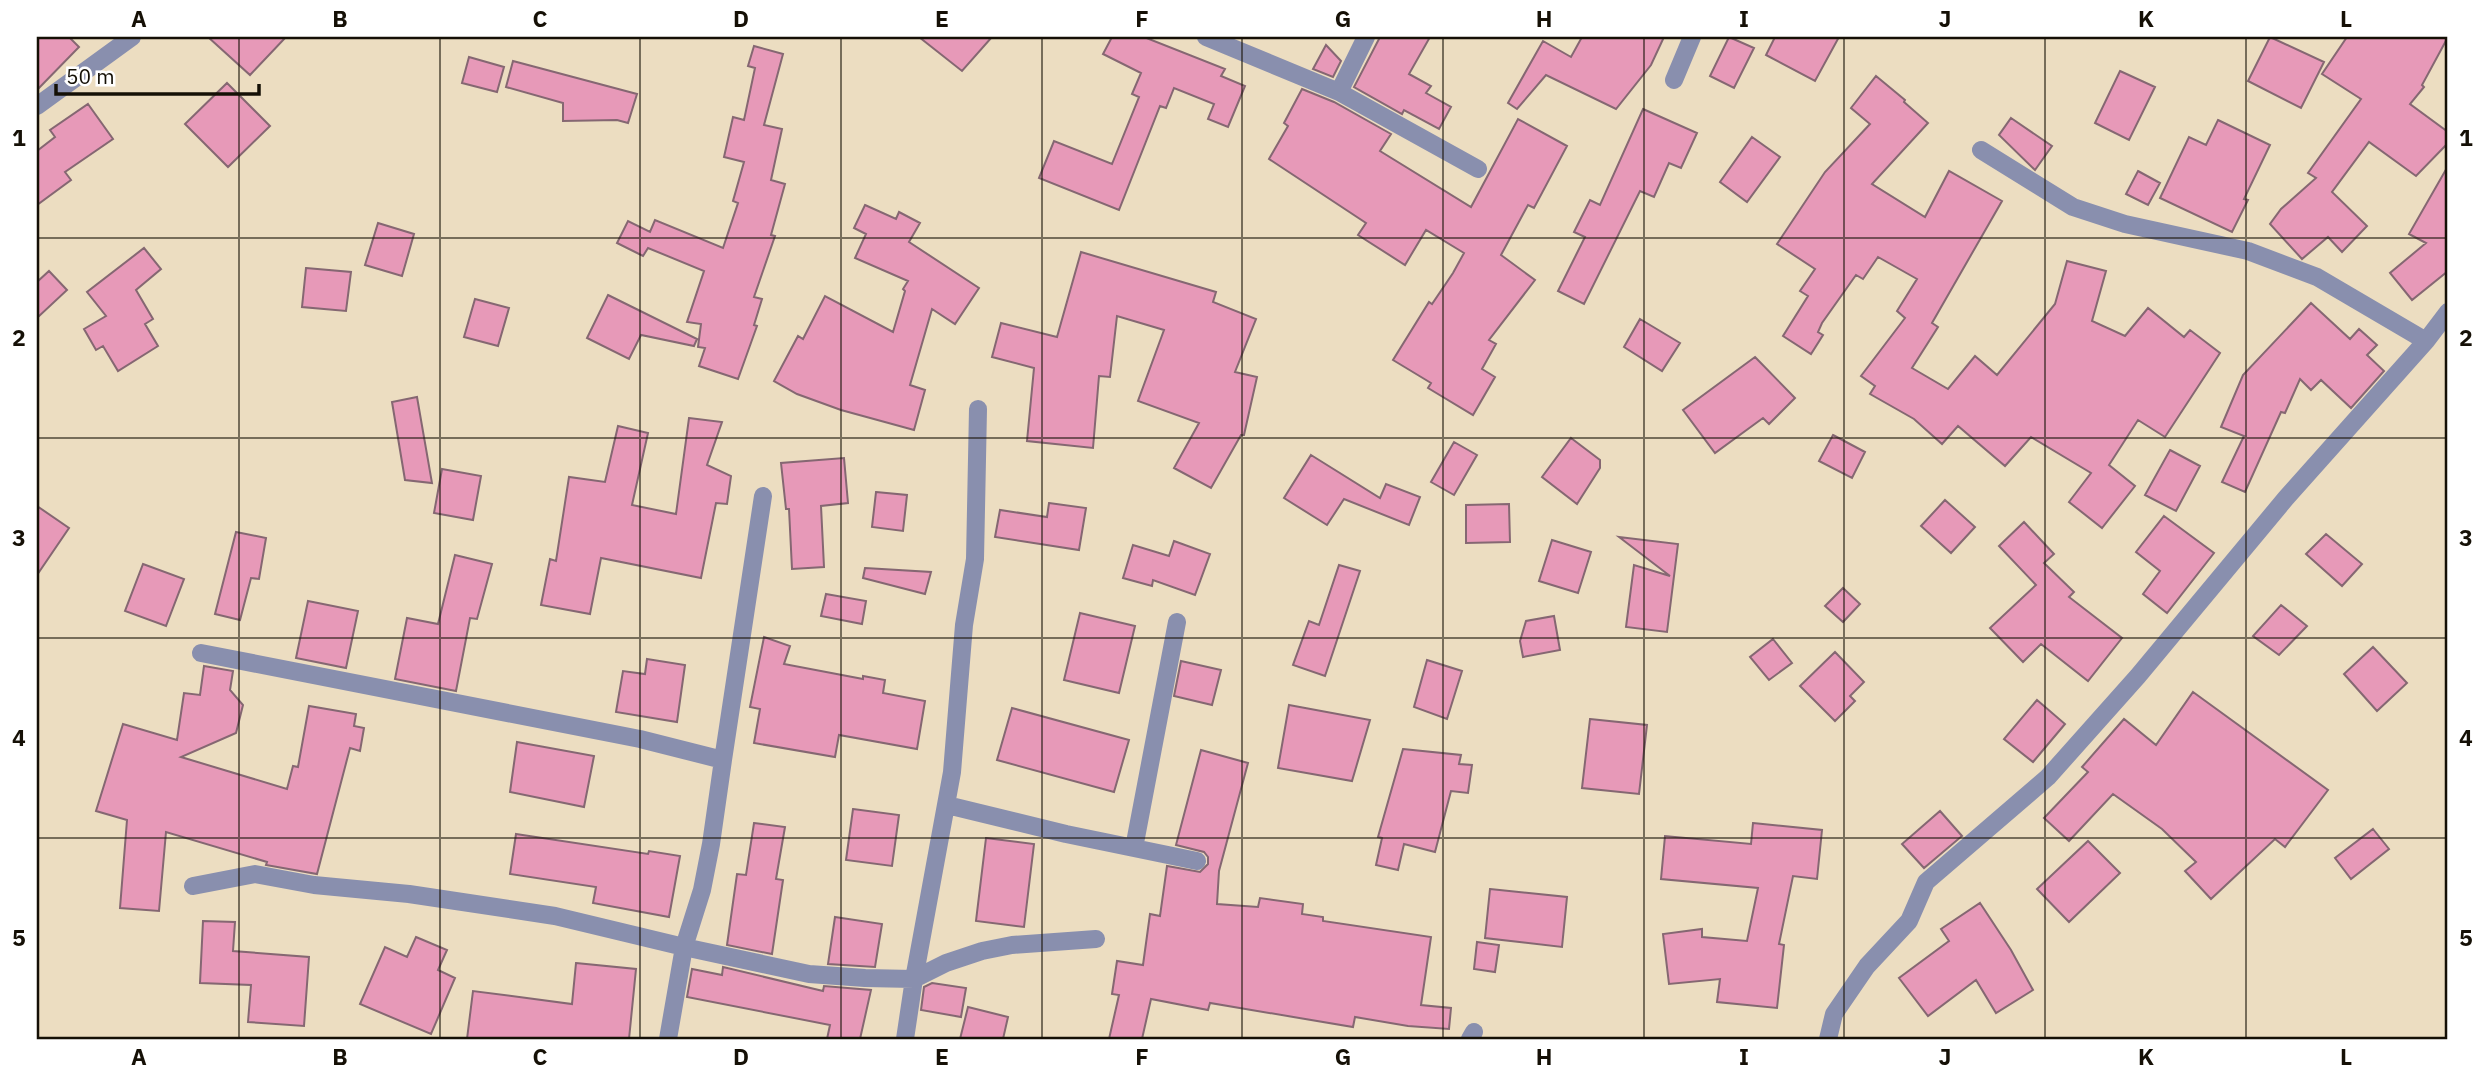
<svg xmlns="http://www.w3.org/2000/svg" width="2485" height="1076" viewBox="0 0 2485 1076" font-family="'IBM Plex Sans',sans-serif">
	<rect width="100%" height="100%" fill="#ecddc1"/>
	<path fill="#e799b8" stroke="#856772" stroke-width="2" d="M37 37H69L79 47 37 90Z
		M208 37H286L250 75Z
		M919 37H992L962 71Z
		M1112 37H1144L1225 69 1221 76 1245 86 1228 127 1208 119 1214 104 1174 88 1166 108 1160 106 1119 210 1039 178 1054 141 1112 164 1139 97 1132 94 1141 73 1103 54Z
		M1380 37H1430L1409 74 1431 86 1426 93 1451 107 1439 129 1404 110 1402 114 1354 87Z
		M1582 37H1664L1651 65 1616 109 1546 75 1517 109 1508 103 1543 41 1571 57Z
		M1729 37 1754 48 1734 88 1710 76Z
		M1775 37H1839L1815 81 1766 55Z
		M2270 37 2324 62 2301 108 2248 81Z
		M2347 37H2448L2422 85 2424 87 2410 104 2448 132V143L2416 176 2369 142 2332 192 2367 226 2342 252 2328 237 2302 259 2270 224 2281 209 2316 178 2308 173 2361 99 2322 74Z
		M1326 45 1341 61 1333 77 1313 69Z
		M754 46 783 54 764 125 782 129 771 180 785 184 771 235 775 236 754 297 762 299 754 325 757 326 738 379 699 366 705 348 698 347 701 324 687 322 704 271 648 248 643 256 617 243 628 221 650 232 655 220 723 248 738 203 733 201 744 162 724 157 733 117 744 120 755 68 748 66Z
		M469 57 504 67 497 92 462 83Z
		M513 61 637 94 628 123 617 120 563 121V103L506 87Z
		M2120 71 2155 87 2129 140 2095 123Z
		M1876 76 1905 100 1904 102 1928 123 1872 184 1925 217 1949 171 2002 201 1932 323 1938 327 1912 368 1948 389 1975 356 1997 375 2055 304 2067 261 2106 271 2092 321 2125 336 2148 308 2184 337 2190 330 2220 353 2165 437 2138 420 2109 465 2135 486 2102 528 2069 502 2091 473 2031 437 2005 466 1958 426 1942 444 1914 419 1870 394 1875 386 1861 376 1905 318 1897 311 1917 279 1878 257 1863 279 1856 275 1822 323 1818 332 1823 335 1811 354 1783 336 1808 296 1800 291 1815 269 1777 244 1825 172 1870 124 1851 108Z
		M227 83 270 126 228 167 185 124Z
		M1302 89 1334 102 1391 134 1380 151 1471 207 1518 119 1567 146 1534 208 1528 205 1501 255 1535 280 1489 340 1496 344 1482 369 1495 377 1473 415 1428 388 1431 383 1393 360 1429 302 1432 304 1453 273 1464 253 1426 230 1405 265 1358 235 1366 223 1269 159 1288 126 1284 123Z
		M88 104 113 139 65 172 71 180 37 205V151L55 137 50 130Z
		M1643 109 1697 133 1681 168 1669 163 1654 197 1640 191 1584 304 1558 291 1585 237 1574 232 1590 200 1600 205Z
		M2011 118 2052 146 2035 170 1999 135Z
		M2218 120 2270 145 2244 199 2248 200 2232 232 2160 198 2189 137 2206 145Z
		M1752 137 1780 157 1747 202 1720 182Z
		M2448 166V271L2412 300 2390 273 2426 243 2409 234Z
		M2138 171 2160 183 2148 205 2126 194Z
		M865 205 896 219 899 212 920 223 909 242 979 288 955 324 932 309 910 385 925 390 914 430 841 410 797 394 774 381 798 336 803 339 825 296 893 332 905 291 903 289 908 281 855 258 866 234 854 228Z
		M378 223 414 234 402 276 365 265Z
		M144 248 161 269 136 290 153 319 145 324 158 346 118 371 103 346 96 350 84 329 106 316 87 292Z
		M1081 252 1216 292 1213 302 1256 319 1235 372 1257 377 1244 435H1241L1211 488 1174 468 1199 423 1138 401 1164 330 1117 316 1110 377 1099 376 1093 448 1027 441 1034 368 992 357 1001 323 1057 337Z
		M306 268 351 272 346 311 302 307Z
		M49 271 67 290 37 318V282Z
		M608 295 697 339 694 346 641 335 629 359 587 338Z
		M475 299 509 308 498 346 464 337Z
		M2311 303 2350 339 2359 329 2377 345 2367 355 2384 371 2351 408 2321 380 2311 390 2300 379 2285 413 2281 412 2245 492 2222 482 2244 436 2221 427 2243 375Z
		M1640 319 1680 343 1662 371 1624 347Z
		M1755 357 1795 398 1769 424 1763 418 1715 453 1683 410Z
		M417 397 432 483 405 480 392 402Z
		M689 418 722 422 707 465 731 476 727 504 716 503 701 578 601 558 590 614 541 605 550 559 556 561 569 477 605 482 618 426 648 433 632 505 676 514Z
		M1833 435 1865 452 1852 478 1819 461Z
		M1571 438 1600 460V468L1577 504 1542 477Z
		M1454 442 1477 455 1454 495 1431 482Z
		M2170 450 2200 466 2176 511 2145 495Z
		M1311 455 1380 498 1386 484 1420 497 1409 525 1344 499 1327 525 1284 498Z
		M844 458 848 503 821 506 824 567 792 569 789 509H786L781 463Z
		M442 469 481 476 473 520 434 513Z
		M876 492 907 495 903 531 872 527Z
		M1945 500 1975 527 1951 553 1921 526Z
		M1049 503 1086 508 1079 550 995 537 1000 510 1047 517Z
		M1509 504 1510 542 1466 543V505Z
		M37 506 69 528 37 575Z
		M2164 516 2214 553 2167 613 2143 594 2160 571 2136 552Z
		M2024 522 2054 554 2044 563 2074 592 2069 597 2122 638 2088 681 2041 644 2023 662 1990 628 2036 585 1999 546Z
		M236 532 266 538 259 579 251 578 240 620 215 614Z
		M2326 534 2362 564 2342 586 2306 554Z
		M1619 537 1678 544 1667 632 1626 627 1634 565 1670 576Z
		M1552 540 1591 552 1578 593 1539 581Z
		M1174 541 1210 554 1195 595 1153 580 1152 586 1123 578 1133 545 1169 556Z
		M455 555 492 564 477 619 470 618 456 691 395 679 407 618 438 624Z
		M143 564 184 579 166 626 125 611Z
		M1339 565 1360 571 1325 676 1293 665 1309 621 1319 625Z
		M865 568 931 572 925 594 863 578Z
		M1843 588 1860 604 1843 622 1825 606Z
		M826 594 866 601 862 624 821 616Z
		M308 601 358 611 346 668 296 658Z
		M2281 605 2307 626 2279 655 2253 636Z
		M1080 613 1135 626 1119 693 1064 680Z
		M1554 616 1560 650 1523 657 1520 641 1526 621Z
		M764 637 790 646 784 664 863 679V676L885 680 883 693 925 701 917 749 839 735 835 757 754 743 760 709 750 707Z
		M1773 639 1792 663 1769 680 1750 657Z
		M2373 647 2407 683 2377 711 2344 674Z
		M1835 652 1864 682 1850 696 1855 701 1835 721 1800 686Z
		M647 659 685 665 677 722 616 712 623 671 645 674Z
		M1427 660 1462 671 1447 719 1414 707Z
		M1181 661 1221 670 1212 705 1174 696Z
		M204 666 233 671 230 690 243 705 236 733 181 757 287 789 293 766 298 767 309 706 356 714 354 726 364 728 360 751 350 748 317 874 266 865 267 862 166 832 159 911 120 908 127 820 96 811 123 724 177 740 184 693 200 695Z
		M2193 692 2328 790 2285 847 2275 839 2211 899 2185 871 2196 862 2162 829 2113 794 2069 841 2044 818 2088 772 2082 767 2124 719 2156 745Z
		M2037 700 2065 724 2033 762 2004 739Z
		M1289 705 1370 720 1352 781 1278 768Z
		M1012 708 1129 740 1114 792 997 760Z
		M1590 719 1647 725 1639 794 1582 788Z
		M517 742 594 756 584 807 510 792Z
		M1403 749 1461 755 1459 764 1472 765 1468 793 1451 791 1435 852 1404 844 1398 870 1376 865 1382 838 1378 837Z
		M1201 750 1248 763 1219 871 1217 904 1258 907 1260 898 1303 904 1302 914 1323 917V921L1431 937 1421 1005 1451 1008 1449 1029 1408 1026 1355 1017 1353 1027 1210 1003 1208 1010 1151 999 1142 1039H1109L1119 995 1112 994 1117 961 1143 965 1150 914 1160 916 1167 866 1200 872 1208 864V857L1204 852 1176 845Z
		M853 809 899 815 892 866 846 860Z
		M1940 811 1962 836 1924 868 1902 844Z
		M754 823 785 827 776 879 783 880 772 954 727 945 737 874 746 875Z
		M1753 823 1822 830 1817 879 1793 876 1779 944 1784 945 1777 1008 1717 1002 1720 979 1669 984 1663 934 1702 929V937L1747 941 1758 888 1661 879 1665 836 1751 844Z
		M2373 829 2389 849 2351 879 2335 858Z
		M516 834 648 854 649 851 680 856 669 917 593 903 596 887 510 874Z
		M986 838 1034 844 1024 927 976 921Z
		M2088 841 2120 873 2069 922 2037 889Z
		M1490 889 1567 897 1562 947 1485 938Z
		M1980 903 2011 950 2033 990 1996 1013 1976 980 1928 1016 1899 978 1949 941 1941 929Z
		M835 917 882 924 875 967 828 964Z
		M203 921 235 922 233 951 309 957 304 1026 248 1022 251 985 200 983Z
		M416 937 447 950 438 970 455 978 431 1034 360 1004 385 947 407 957Z
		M1477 942 1499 945 1495 972 1474 969Z
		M576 963 636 969 629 1039H467L473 991 572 1004Z
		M723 967 823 991 824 986 871 990 860 1039H827L830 1025 687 997 692 969 722 975Z
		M932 983 966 988 961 1017 921 1010 924 987Z
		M968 1007 1008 1017 1003 1039H960Z"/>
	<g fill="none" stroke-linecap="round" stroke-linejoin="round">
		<path stroke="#898fae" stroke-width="18" d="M1206 37 1339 92 1478 169
			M1674 80 1692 37
			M1339 92 1366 37
			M37 106 132 37
			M1981 150 2073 207 2125 224 2248 251 2317 277 2426 341
			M201 653 640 739 723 760 711 844 702 890 684 947 668 1039
			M723 760 763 496
			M947 805 1066 834 1197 861
			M1134 848 1177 622
			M193 886 255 874 314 885 409 894 555 916 684 947 809 974 865 978 914 979 946 963 982 951 1012 945 1096 939
			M905 1039 914 979 952 772 964 625 975 559 978 409
			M1470 1039 1474 1032
			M1828 1039 1834 1014 1867 966 1909 921 1926 882 2048 777 2138 676 2286 498 2426 341 2448 312"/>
	</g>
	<path fill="none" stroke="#151006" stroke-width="2" stroke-opacity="0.55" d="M239 37V1039M440 37V1039M640 37V1039M841 37V1039M1042 37V1039M1242 37V1039M1443 37V1039M1644 37V1039M1844 37V1039M2045 37V1039M2246 37V1039M37 238H2448M37 438H2448M37 638H2448M37 838H2448"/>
	<rect width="2485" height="1076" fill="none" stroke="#ffffff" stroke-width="77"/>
	<path d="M56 84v10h203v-10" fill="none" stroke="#151006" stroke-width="3.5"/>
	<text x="66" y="84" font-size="21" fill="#151006" stroke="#ffffff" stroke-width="5" paint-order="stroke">50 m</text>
	<rect x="38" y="38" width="2408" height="1000" fill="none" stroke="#151006" stroke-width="2.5"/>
	<g font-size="23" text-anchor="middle" font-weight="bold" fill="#151006">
		<text x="139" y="27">A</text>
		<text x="340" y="27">B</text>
		<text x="540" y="27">C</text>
		<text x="741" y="27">D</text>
		<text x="942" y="27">E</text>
		<text x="1142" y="27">F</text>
		<text x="1343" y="27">G</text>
		<text x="1544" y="27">H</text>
		<text x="1744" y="27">I</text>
		<text x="1945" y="27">J</text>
		<text x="2146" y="27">K</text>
		<text x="2346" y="27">L</text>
		<text x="19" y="146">1</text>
		<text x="2466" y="146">1</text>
		<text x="19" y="346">2</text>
		<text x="2466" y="346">2</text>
		<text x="19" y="546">3</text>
		<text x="2466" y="546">3</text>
		<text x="19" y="746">4</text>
		<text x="2466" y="746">4</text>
		<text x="19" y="946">5</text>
		<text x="2466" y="946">5</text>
		<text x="139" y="1065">A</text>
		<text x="340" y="1065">B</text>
		<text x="540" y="1065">C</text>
		<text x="741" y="1065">D</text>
		<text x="942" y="1065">E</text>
		<text x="1142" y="1065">F</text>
		<text x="1343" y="1065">G</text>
		<text x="1544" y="1065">H</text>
		<text x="1744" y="1065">I</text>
		<text x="1945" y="1065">J</text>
		<text x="2146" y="1065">K</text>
		<text x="2346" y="1065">L</text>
	</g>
</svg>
